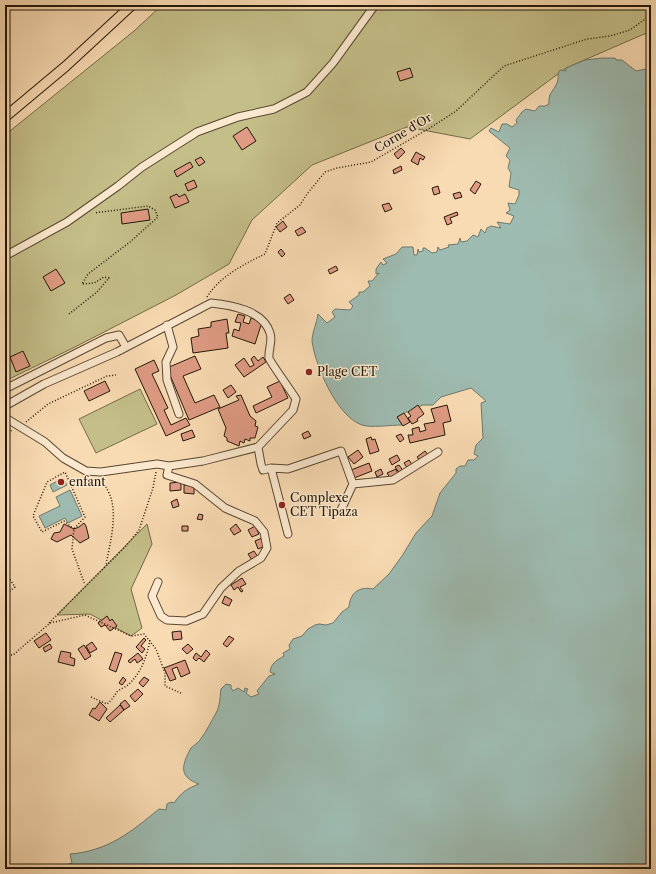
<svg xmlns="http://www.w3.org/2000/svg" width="656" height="874" viewBox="0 0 656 874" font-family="'Libre Caslon Text',serif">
	<rect width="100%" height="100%" fill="#f9dbb3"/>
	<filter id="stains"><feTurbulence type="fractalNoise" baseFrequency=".005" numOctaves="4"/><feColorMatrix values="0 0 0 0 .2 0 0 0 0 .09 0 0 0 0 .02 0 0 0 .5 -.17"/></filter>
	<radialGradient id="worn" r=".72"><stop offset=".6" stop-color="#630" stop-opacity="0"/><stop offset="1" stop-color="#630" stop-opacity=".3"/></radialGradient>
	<path fill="#c4be88" stroke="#746a48" d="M162 5H651V31L566 68 470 139 407 127 312 165 252 220 229 264 176 295 73 348 5 381V135L134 31Z
		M140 389 157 424 96 453 79 419Z
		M147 524 152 544 131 589 142 628 131 636 90 614 57 615Z"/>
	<path fill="#9ebbb1" stroke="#6d796d" d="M602 58H615L616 60H622L636 71 651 68V869H54L72 863 70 854C108 851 131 832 159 809L166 810 167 804 171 802 174 803C182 792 186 789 199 784 179 777 181 766 191 748 194 745 198 743 200 740 206 732 211 722 216 713 220 706 220 697 221 689L226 684 231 685V688L233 691 238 688 244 692 245 688 248 689 246 693 251 697 259 694 257 691 269 676 275 674 270 672C271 663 277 660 284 656L283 653 290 649 289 645 293 639 302 636 308 629 315 625 319 624 326 625 333 623 342 612 349 607C350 593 359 586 373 589L389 574 402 556 416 533 432 516 440 493 456 473V469L460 466H465L468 460H474L478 456 474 454 476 445 483 438 481 403 486 401 471 388 441 397 433 405H422L412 412H406L398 418 402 425C392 425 370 428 362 425 337 417 315 365 312 341 312 333 317 322 318 314L327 323 335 317 332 312 335 309 350 310 353 306 349 302 359 295V292H363L370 286 368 281H372L379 273 376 274V269L381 262 383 265 387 263 383 259 396 254 402 247H413L414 255H417L418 249 419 252 423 251V248H425L432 253 437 252 438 247 440 250 449 247 448 245 458 244 460 238 461 242 467 241 473 235 478 237 481 229 485 233 487 228 491 226 501 228 497 222 510 224 514 216 506 213 510 210 508 203 515 204 519 195V190L509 187 511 173 508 168 510 160 506 156 510 148 489 131 491 128 499 132 502 124H507L512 127 517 123 516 120 522 112 526 109 535 111 539 106H545L549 104C548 93 553 92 557 83 559 78 557 74 560 70L566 71V68L585 60Z
		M63 478 67 485 53 492 50 485Z
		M70 490 82 516 68 523 65 518 45 528 39 516 60 506 56 497Z"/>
	<path fill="#df9b84" stroke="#231707" d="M410 68 413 77 400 81 397 72Z
		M247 127 256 141 242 150 233 136Z
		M401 148 405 152 398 159 394 154Z
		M416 152 425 157 423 160 420 158 418 165 411 161Z
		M201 157 205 162 199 166 195 160Z
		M190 162 193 167 177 177 174 171Z
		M401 166 402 170 394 174 393 170Z
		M194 180 197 187 188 191 185 184Z
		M476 181 481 184 475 194 470 190Z
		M438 186 440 193 434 195 432 188Z
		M460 192 462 197 455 199 453 194Z
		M177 194 179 197 185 194 189 202 175 208 170 197Z
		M389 203 392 209 385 212 382 205Z
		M148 209 150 220 122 224 121 213Z
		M457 212 458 215 450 218 452 223 447 225 444 217Z
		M283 221 287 227 280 232 276 227Z
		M302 227 306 232 298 236 295 231Z
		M281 249 285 254 282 257 278 252Z
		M336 266 338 270 330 274 328 270Z
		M56 269 65 283 51 291 43 277Z
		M290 294 294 300 288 304 284 298Z
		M238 314 245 316 243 322 249 324 251 318 262 322 255 344 232 336 234 329 239 331 241 323 235 322Z
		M227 319 229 333H226L228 348 193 353 191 338 199 336 198 329 211 327V322Z
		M23 351 30 366 16 372 10 357Z
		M195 356 201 369 183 376 195 403 214 395 220 407 189 420 167 368Z
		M254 356 258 361 263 357 266 362 244 377 235 365 244 358 250 367 254 365 251 359Z
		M154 360 159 371 152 374 168 408 164 410 171 425 186 418 190 425 166 436 135 369Z
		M105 381 110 391 89 401 84 391Z
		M280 381 288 398 256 413 253 406 272 397 267 387Z
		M231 385 236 392 228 398 223 390Z
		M241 395 250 416 256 421 255 426 258 427 255 438H250V441L245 439 244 443 240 441 239 446 227 441V438L224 436 226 428 218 409 239 400 236 396Z
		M418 405 424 414 417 419 418 421 412 424 408 418 411 416 408 412Z
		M447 405 451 421 443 423 445 435 410 443 408 435H413L412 429 419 427 420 432 426 430 424 424 435 422 431 409Z
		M404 413 410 422 403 426 397 417Z
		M192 430 195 437 183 441 181 434Z
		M308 431 311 436 304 439 302 434Z
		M401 434 404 439 400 442 396 436Z
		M371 437 372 440 375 439 379 451 370 454 366 439Z
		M358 450 363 457 354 464 348 457Z
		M425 451 429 456 421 462 417 457Z
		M397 455 400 460 392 465 389 459Z
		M409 460 413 466 408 469 404 463Z
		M369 463 372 471 354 478 351 470Z
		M399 465 404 472 401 475 395 467Z
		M381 469 383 474 377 477 375 472Z
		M396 469 398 474 390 478 387 473Z
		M181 482V490L170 491V483Z
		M184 485 194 486V494L184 493Z
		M177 499 179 506 173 508 171 502Z
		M199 514 203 515 202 520 197 519Z
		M84 523 86 526 89 538 80 543 71 535 57 542 51 539 54 533 60 532 64 524 74 529 79 527Z
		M236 524 241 531 234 535 230 529Z
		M182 526H188V531H182Z
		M255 526 259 534 252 537 248 530Z
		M262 538 265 546 258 549 255 541Z
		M254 551 258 557 252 560 248 554Z
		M242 578 246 584 240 587 243 591 241 592 238 587 234 590 231 585Z
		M225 596 232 600 229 606 222 603Z
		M107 616 110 621 112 619 117 626 110 631 105 625 101 627 98 623Z
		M181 631 182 639 173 640 172 632Z
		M46 633 51 640 39 648 34 641Z
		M229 636 234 639 227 647 223 644Z
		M144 638 146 640 141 646 145 649 142 653 136 647Z
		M92 642 97 649 90 653 86 646Z
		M50 644 52 648 45 652 43 648Z
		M188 644 193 649 187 654 182 649Z
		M84 645 91 656 85 660 78 649Z
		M206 650 210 654 204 662 199 658 196 661 193 658 196 653 201 657Z
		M61 651 71 653 70 657 75 659 74 666 58 662Z
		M115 652 122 654 116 672 109 669Z
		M138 653 143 659 137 663 135 659 130 663 128 661Z
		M185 660 190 673 181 677 177 667 172 669 176 679 170 681 164 668Z
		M123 677 126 680 122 685 119 683Z
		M144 677 149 680 143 687 139 683Z
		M138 689 143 694 135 702 130 696Z
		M125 700 130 706 124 710 120 704Z
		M100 702 107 709 99 721 89 715 93 708 95 709Z
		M120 705 124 710 110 722 106 718Z"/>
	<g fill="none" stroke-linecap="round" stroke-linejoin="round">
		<g stroke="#584832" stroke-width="9">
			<path id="minor" d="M5 256 67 222 118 186 142 167 197 132 238 117 274 109 307 92 333 63 375 5
				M167 325 173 347 166 362 167 380 179 414
				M5 389 106 338 119 335 126 347
				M5 406 44 384 117 352 211 303C231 305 263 310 270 333 273 341 268 350 269 358 270 362 292 392 296 399L293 410 258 447 261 464 263 470 271 468 288 534
				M9 420 45 442 63 458 86 471 101 472 157 464 169 466
				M271 468 288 469 341 451 353 484 341 510
				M353 484 393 480 438 452
				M158 582 152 596 161 616 167 620 186 621 203 614 221 588 239 571 261 558 267 548 264 532 255 521 225 508 195 484 167 475 169 466 203 461 258 447"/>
		</g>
		<g stroke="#231707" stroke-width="11">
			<path id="major" d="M5 117 66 66 132 5"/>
		</g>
		<path stroke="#231707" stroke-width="1.5" stroke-dasharray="1 2" stroke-linecap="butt" d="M207 297C219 277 244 264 265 254L277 223 300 205 307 194 325 172 337 168 371 162 430 128 456 111 504 66 587 39 610 36 630 30 651 15
			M69 314 97 292 109 278 104 277 94 283 82 284 88 274 130 242 158 217 155 210 148 206 94 213
			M26 422 48 404 107 376 116 375
			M5 433 13 430
			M5 456C9 470 10 483 5 497
			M101 479C105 485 109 492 111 498 117 517 110 545 106 564
			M74 529 64 521 42 532 33 516 47 482 65 472 85 517 74 529 72 549 85 585
			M5 572 15 587 5 595
			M49 623 125 547 139 530 153 488 156 472
			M5 655H13L50 623 85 615 131 636 144 634 156 649 165 673V686L183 694
			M91 697 107 704C112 700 114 696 117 692 121 688 127 687 130 683 142 671 147 656 150 640"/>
		<use href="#minor" stroke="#fbe8ce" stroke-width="7"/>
		<use href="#major" stroke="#f9dbb3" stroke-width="9"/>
	</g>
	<g fill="#8f2418" stroke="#fbe8ce" stroke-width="1.5">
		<circle cx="309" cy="372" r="4"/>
		<circle cx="61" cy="482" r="4"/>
		<circle cx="282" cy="505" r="4"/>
	</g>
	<g text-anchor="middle" stroke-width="3" stroke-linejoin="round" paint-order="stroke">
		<g font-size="12" fill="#231707" stroke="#fbe8ce">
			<text transform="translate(403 133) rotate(-31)" y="4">Corne d'Or</text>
		</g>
		<g font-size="12" fill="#231707" stroke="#fbe8ce" text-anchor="start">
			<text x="317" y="376">Plage CET</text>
			<text x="69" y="486">enfant</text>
			<text x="290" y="502">Complexe<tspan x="290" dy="14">CET Tipaza</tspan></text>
		</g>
	</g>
	<rect width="656" height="874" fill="none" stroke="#f9dbb3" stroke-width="20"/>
	<rect x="6" y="6" width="644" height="862" fill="none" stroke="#231707" stroke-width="2"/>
	<rect x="10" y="10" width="636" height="854" fill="none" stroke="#231707"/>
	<rect width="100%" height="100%" filter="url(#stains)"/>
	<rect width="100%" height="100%" fill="url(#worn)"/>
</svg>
